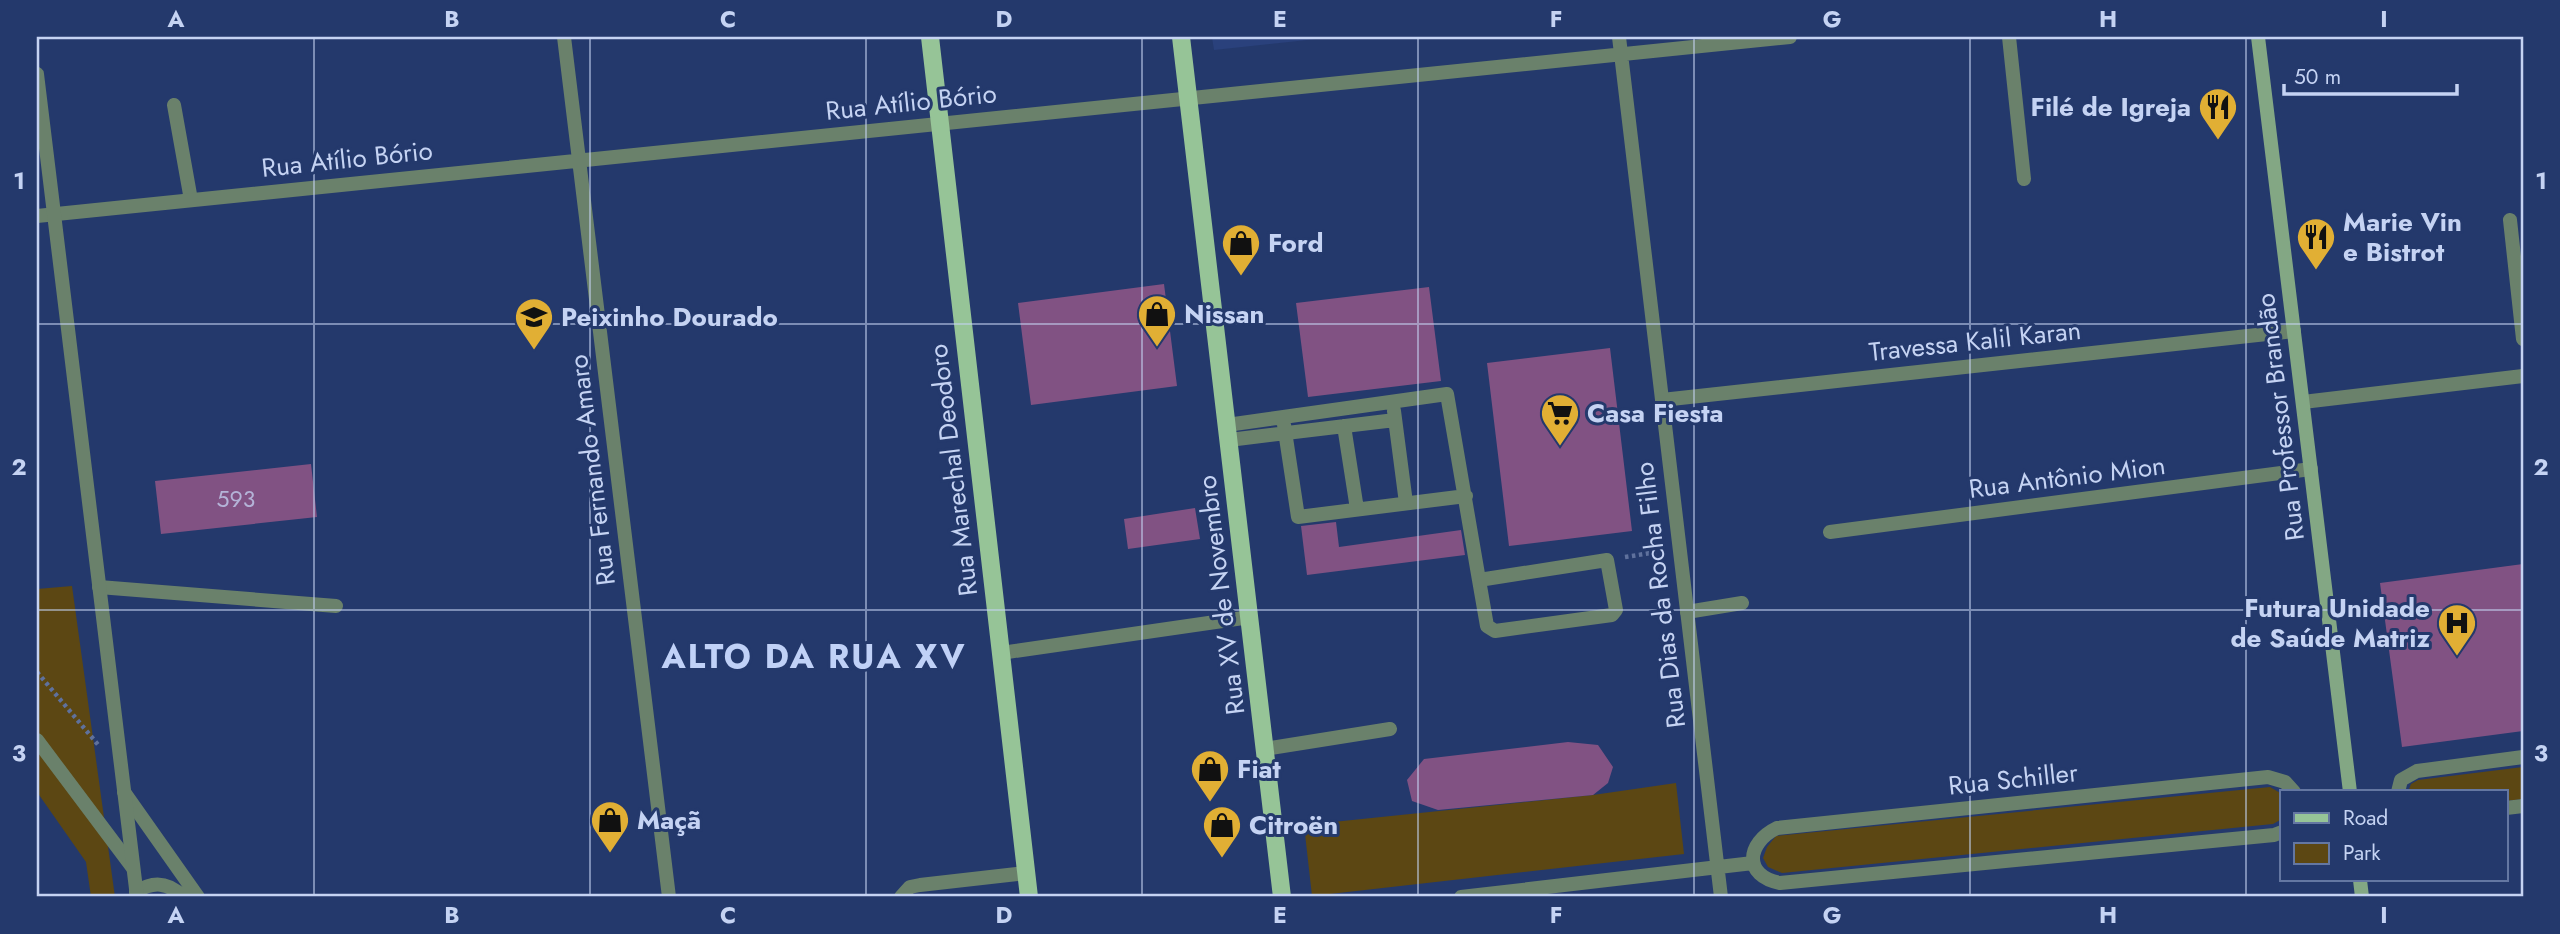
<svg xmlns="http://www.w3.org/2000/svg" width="2560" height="934" viewBox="0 0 2560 934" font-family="Jost,sans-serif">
	<rect width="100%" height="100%" fill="#24396c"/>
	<path fill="#2a417c" d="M1212 37H1335L1214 50Z"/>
	<path fill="#5c4713" d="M72 586 115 897H91L86 862 37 792V589Z
		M2523 767V799L2506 801V792H2408L2411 784 2418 780Z
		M1676 783 1684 854 1312 896 1304 825 1593 795Z
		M2270 787 2282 794V819L2273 824 1782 873 1768 867 1763 858 1767 847 1776 836Z"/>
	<path fill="#815283" d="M1164 284 1177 386 1031 405 1018 303Z
		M1429 287 1441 381 1308 397 1296 303Z
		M1610 348 1632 531 1509 546 1487 363Z
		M311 464 317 517 161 534 155 481Z
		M1195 508 1200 539 1128 549 1124 519Z
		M1336 522 1339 547 1461 530 1465 555 1307 575 1301 526Z
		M2523 564V731L2402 747 2380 583Z
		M1568 742 1598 745 1613 767 1608 783 1593 795 1438 810 1412 801 1407 780 1424 759Z"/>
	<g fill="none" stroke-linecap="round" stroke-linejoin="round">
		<path stroke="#5f719d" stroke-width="4.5" stroke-dasharray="3.5 3.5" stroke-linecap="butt" d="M1625 557 1664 551
			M37 672 100 747"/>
		<path stroke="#6a816b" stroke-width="14" d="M2009 37 2024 179
			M174 105 191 200
			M1394 411 1406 503
			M1283 418 1298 517 1466 496
			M1227 425 1447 394 1479 580 1607 560 1616 610 1612 615 1495 631 1487 626 1479 580
			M1344 426 1357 509
			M1229 440 1395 420
			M1687 612 1742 603
			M1001 653 1250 617
			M37 740 133 868
			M1265 749 1390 729
			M901 897 910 887 920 885 1026 873"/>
		<path stroke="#6a816b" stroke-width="14" d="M564 37 669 897
			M1619 37 1721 897
			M37 216 1790 37
			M2510 220 2523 339
			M1662 400 2294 331
			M2303 402 2523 376
			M1830 532 2311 469
			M99 587 336 606
			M124 792 198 897
			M2398 792 2401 780 2417 771 2523 757
			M2506 808 2523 806
			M2282 832 2274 835 1780 883C1743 876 1746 843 1777 828L2268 777 2285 782 2294 792
			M136 892C153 881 168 882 183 897
			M1461 897 1753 863"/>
		<path stroke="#6a816b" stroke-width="14" d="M37 74 137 897"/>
		<path stroke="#83a784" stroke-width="14" d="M2258 37 2350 792
			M2360 880 2362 897"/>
		<path stroke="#96c497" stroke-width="18" d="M930 37 1029 897
			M1181 37 1282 897"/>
	</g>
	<path fill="none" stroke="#c5d3f3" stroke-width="2" stroke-opacity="0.55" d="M314 37V897M590 37V897M866 37V897M1142 37V897M1418 37V897M1694 37V897M1970 37V897M2246 37V897M37 324H2523M37 610H2523"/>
	<defs>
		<g id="restaurant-pin" transform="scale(2.0125)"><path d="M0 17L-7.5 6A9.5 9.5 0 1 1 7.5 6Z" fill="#e1af34" stroke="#24396c"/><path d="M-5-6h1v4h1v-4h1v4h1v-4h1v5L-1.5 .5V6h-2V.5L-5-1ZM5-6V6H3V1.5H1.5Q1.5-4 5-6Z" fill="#111"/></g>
		<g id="shop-pin" transform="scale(2.0125)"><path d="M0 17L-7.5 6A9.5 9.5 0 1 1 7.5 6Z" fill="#e1af34" stroke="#24396c"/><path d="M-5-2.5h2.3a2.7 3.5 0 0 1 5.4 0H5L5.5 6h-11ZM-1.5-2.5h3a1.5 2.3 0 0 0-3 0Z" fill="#111"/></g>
		<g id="school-pin" transform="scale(2.0125)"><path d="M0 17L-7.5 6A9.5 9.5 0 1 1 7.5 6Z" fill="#e1af34" stroke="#24396c"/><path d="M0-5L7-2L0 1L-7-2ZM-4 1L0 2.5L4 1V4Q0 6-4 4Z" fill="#111"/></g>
		<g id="supermarket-pin" transform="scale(2.0125)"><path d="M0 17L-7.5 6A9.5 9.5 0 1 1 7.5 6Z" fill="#e1af34" stroke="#24396c"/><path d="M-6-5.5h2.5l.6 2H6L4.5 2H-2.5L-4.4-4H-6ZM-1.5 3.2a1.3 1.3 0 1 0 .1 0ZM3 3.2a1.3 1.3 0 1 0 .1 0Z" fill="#111"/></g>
		<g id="hospital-pin" transform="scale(2.0125)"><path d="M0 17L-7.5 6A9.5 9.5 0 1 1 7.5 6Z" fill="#e1af34" stroke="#24396c"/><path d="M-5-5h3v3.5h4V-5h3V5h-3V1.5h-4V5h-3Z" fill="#111"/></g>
	</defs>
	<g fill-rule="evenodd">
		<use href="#restaurant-pin" x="2218" y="107"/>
		<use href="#restaurant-pin" x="2316" y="237"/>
		<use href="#shop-pin" x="1241" y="243"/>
		<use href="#shop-pin" x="1157" y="314"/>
		<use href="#school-pin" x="534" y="317"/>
		<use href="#supermarket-pin" x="1560" y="413"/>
		<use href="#hospital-pin" x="2457" y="623"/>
		<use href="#shop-pin" x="1210" y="769"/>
		<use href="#shop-pin" x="610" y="820"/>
		<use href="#shop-pin" x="1222" y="825"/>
	</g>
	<g text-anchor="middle" stroke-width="6" stroke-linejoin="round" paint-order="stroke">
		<g font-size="23" fill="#b4b3d7">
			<text x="236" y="507">593</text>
		</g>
		<g font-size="26" fill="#c5d3f3" stroke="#24396c">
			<text transform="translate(911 102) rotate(-6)" y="9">Rua Atílio Bório</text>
			<text transform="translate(347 159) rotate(-6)" y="9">Rua Atílio Bório</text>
			<text transform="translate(1975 341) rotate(-6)" y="9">Travessa Kalil Karan</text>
			<text transform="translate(2280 417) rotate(-97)" y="9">Rua Professor Brandão</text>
			<text transform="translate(592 470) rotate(-97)" y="9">Rua Fernando Amaro</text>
			<text transform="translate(953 470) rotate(-97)" y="9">Rua Marechal Deodoro</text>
			<text transform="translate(2067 477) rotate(-7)" y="9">Rua Antônio Mion</text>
			<text transform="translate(1221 595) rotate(-97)" y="9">Rua XV de Novembro</text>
			<text transform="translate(1660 595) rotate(-97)" y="9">Rua Dias da Rocha Filho</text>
			<text transform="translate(2013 779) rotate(-6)" y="9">Rua Schiller</text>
		</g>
		<g font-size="26" font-weight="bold" fill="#c5d3f3" stroke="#24396c" text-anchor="start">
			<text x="2191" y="116" text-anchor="end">Filé de Igreja</text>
			<text x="2343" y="231">Marie Vin<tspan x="2343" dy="30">e Bistrot</tspan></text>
			<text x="1268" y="252">Ford</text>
			<text x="1184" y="323">Nissan</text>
			<text x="561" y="326">Peixinho Dourado</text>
			<text x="1587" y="422">Casa Fiesta</text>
			<text x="2430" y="617" text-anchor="end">Futura Unidade<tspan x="2430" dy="30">de Saúde Matriz</tspan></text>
			<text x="1237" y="778">Fiat</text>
			<text x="637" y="829">Maçã</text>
			<text x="1249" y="834">Citroën</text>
		</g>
		<g font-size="33" font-weight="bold" letter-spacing="2" fill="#c0d1f7" stroke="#24396c">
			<text x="814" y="668">ALTO DA RUA XV</text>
		</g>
	</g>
	<rect width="2560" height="934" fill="none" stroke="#24396c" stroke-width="77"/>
	<rect x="2280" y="790" width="228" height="91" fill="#24396c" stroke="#6477a2" stroke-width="2"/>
	<rect x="2294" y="813" width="35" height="10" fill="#96c497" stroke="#6477a2" stroke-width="2"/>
	<text x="2343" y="825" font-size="21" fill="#c5d3f3">Road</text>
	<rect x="2294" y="843" width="35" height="21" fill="#5c4713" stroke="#6477a2" stroke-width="2"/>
	<text x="2343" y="860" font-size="21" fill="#c5d3f3">Park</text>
	<path d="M2284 84v10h173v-10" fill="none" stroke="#c5d3f3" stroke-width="3.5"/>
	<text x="2294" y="84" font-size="21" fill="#c5d3f3" stroke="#24396c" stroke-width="5" paint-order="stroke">50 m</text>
	<rect x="38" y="38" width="2484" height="857" fill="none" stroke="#c5d3f3" stroke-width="2.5"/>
	<g font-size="23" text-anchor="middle" font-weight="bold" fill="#c5d3f3">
		<text x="176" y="27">A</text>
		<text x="452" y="27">B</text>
		<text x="728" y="27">C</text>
		<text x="1004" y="27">D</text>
		<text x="1280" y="27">E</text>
		<text x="1556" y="27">F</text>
		<text x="1832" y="27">G</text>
		<text x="2108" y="27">H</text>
		<text x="2384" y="27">I</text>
		<text x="19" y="189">1</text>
		<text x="2541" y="189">1</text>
		<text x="19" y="475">2</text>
		<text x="2541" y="475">2</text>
		<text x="19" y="761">3</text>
		<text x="2541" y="761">3</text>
		<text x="176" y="923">A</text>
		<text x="452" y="923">B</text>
		<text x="728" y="923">C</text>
		<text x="1004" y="923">D</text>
		<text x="1280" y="923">E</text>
		<text x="1556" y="923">F</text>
		<text x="1832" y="923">G</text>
		<text x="2108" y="923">H</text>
		<text x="2384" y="923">I</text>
	</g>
</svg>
